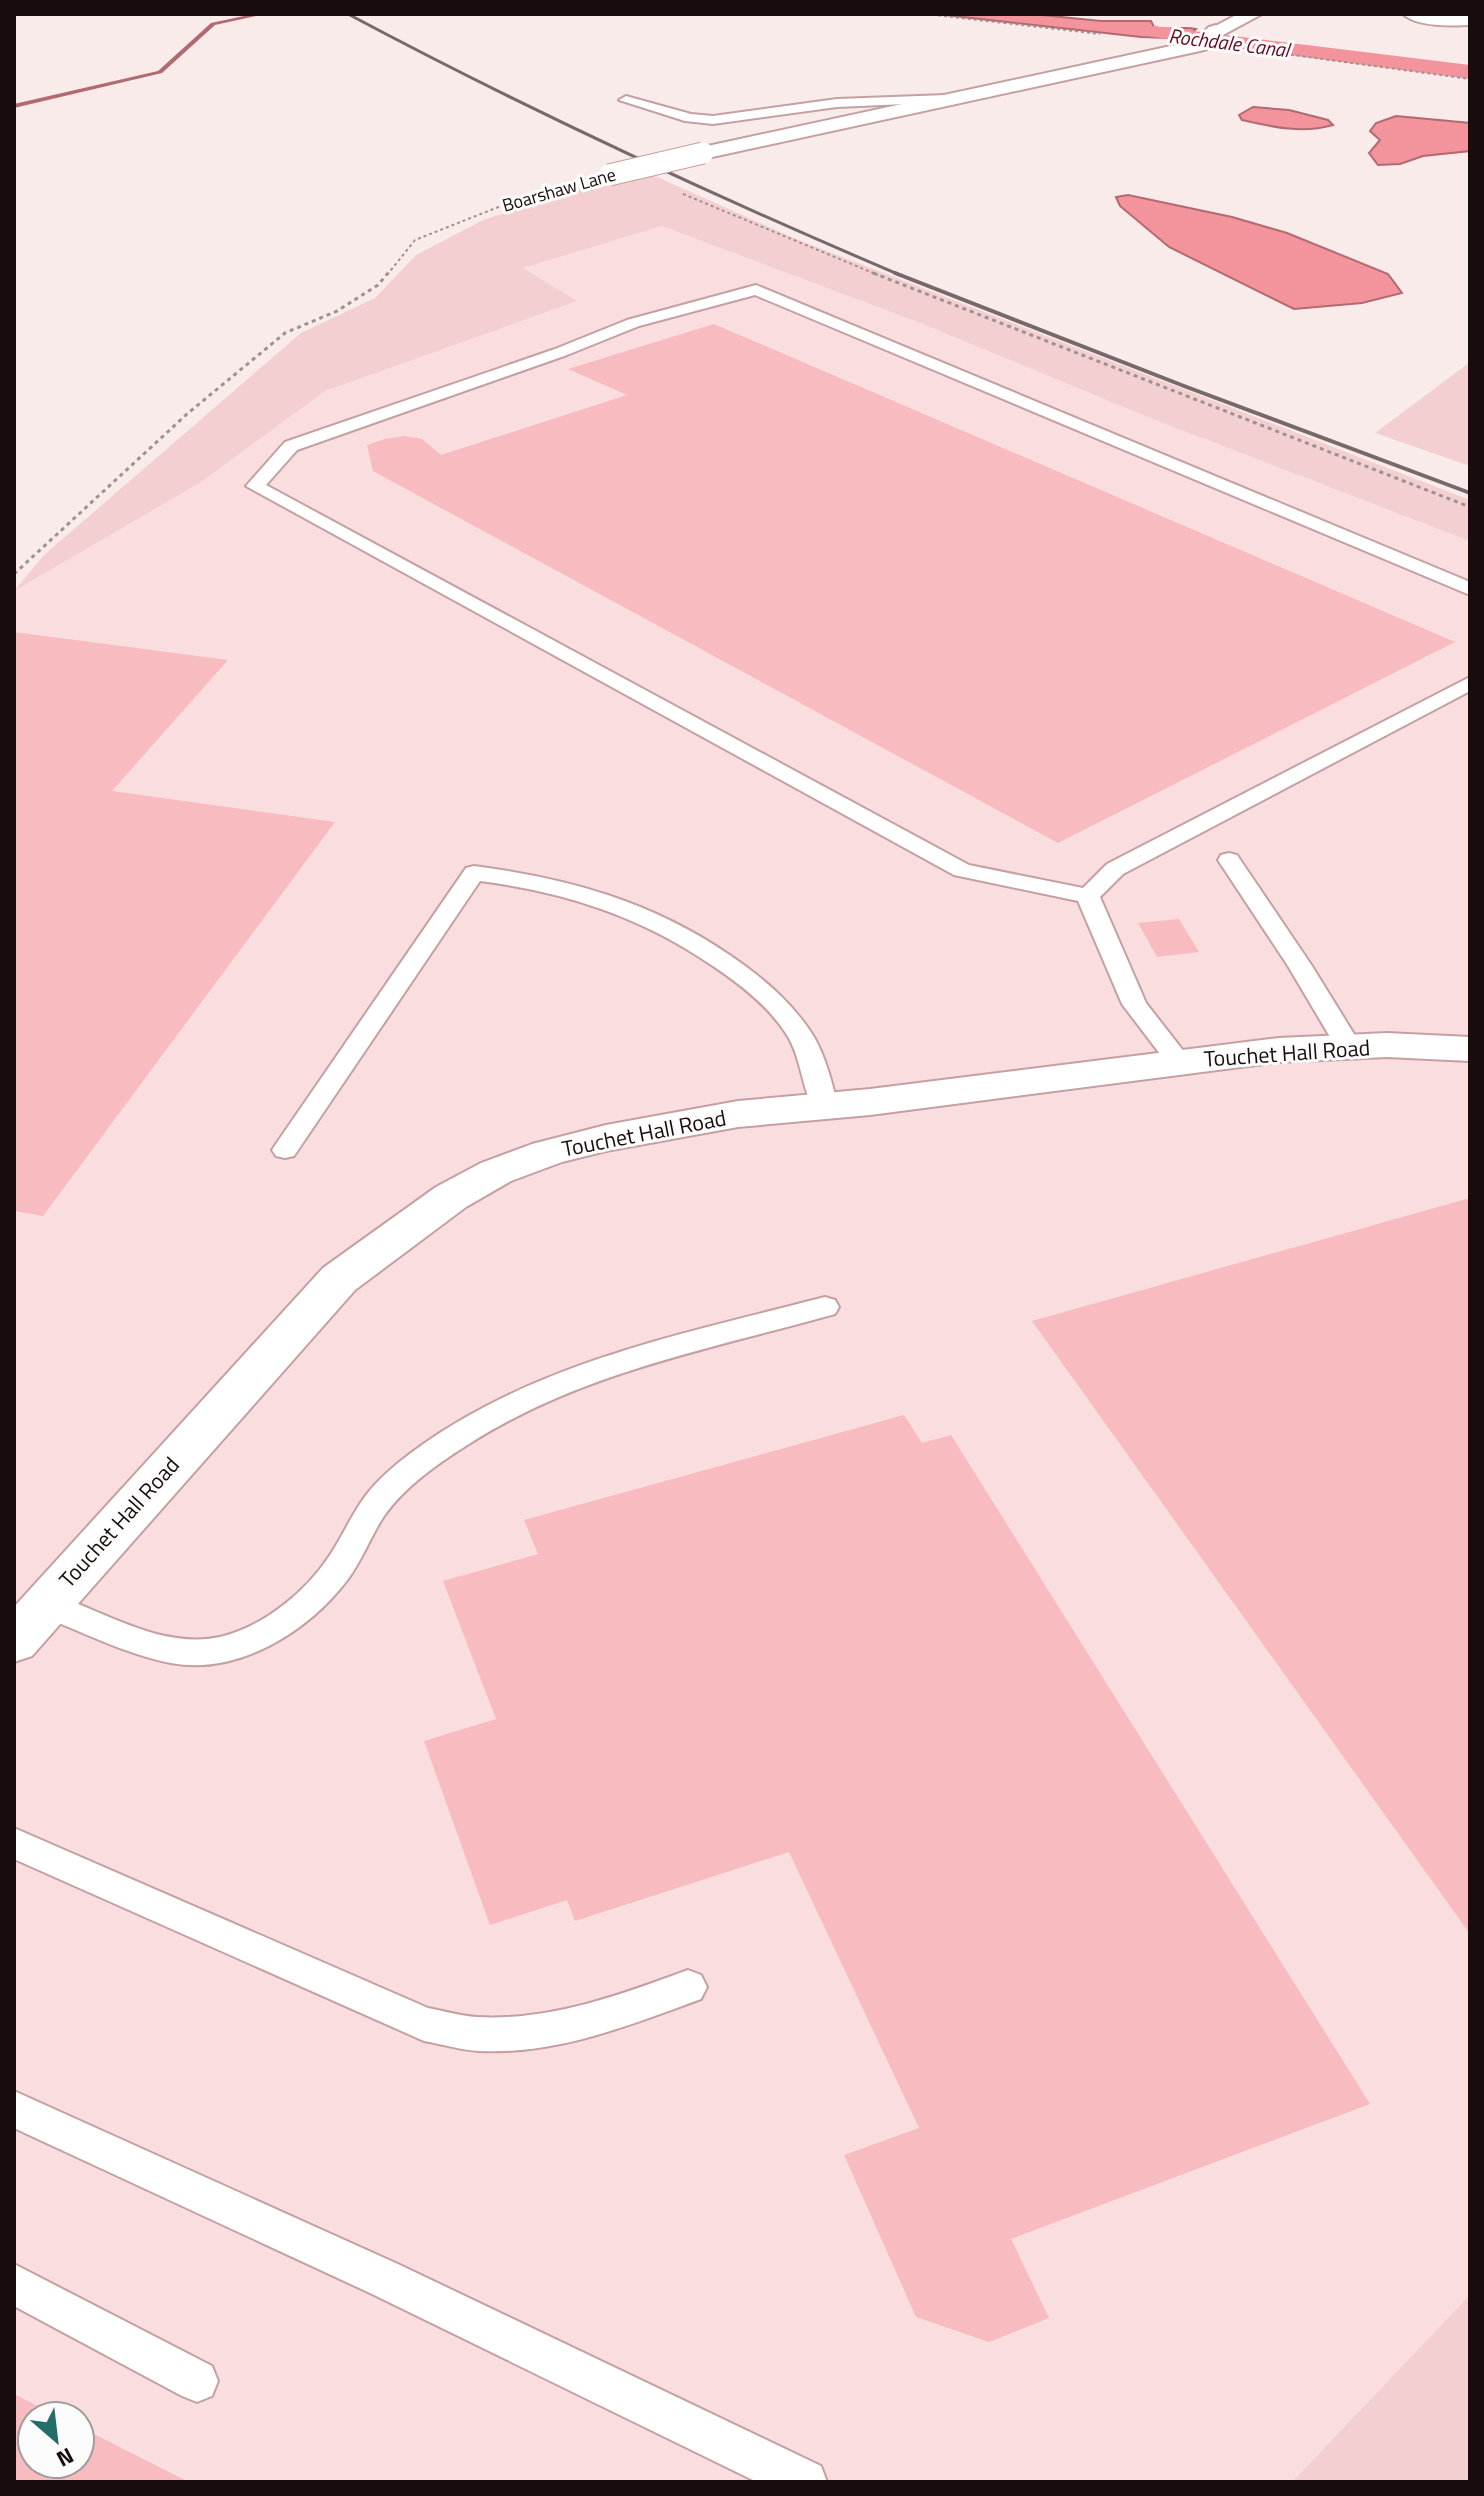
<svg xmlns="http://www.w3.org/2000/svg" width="1484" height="2496" viewBox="0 0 1484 2496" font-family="'Titillium Web',sans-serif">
	<rect width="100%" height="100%" fill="#faebeb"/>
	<path fill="#fadedf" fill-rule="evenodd" d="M708 211 1470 512V2482H14V591L507 265ZM32 2416H80V2464H32Z"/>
	<path fill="#f4cfd1" d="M646 172 796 239 1470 500V541L1153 419 918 322 662 226 523 268 577 301 325 391 201 482 14 591 44 555 301 333 375 298 416 255 483 220 561 194Z
		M1470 362V466L1375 433Z
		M1470 2295V2482H1292Z"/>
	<path fill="#f3939c" stroke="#b26a71" stroke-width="2" d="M936 14H1032L1101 21H1151L1154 27C1169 31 1182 26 1196 29L1192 33 1204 36 1199 39 1141 37Z
		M1253 107 1289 110 1328 120 1333 125C1302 134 1273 127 1242 120L1239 115Z
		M1396 116 1470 123V151L1423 156 1400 164 1378 165 1369 153 1380 140 1370 131 1376 123Z
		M1128 195 1232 217 1287 233 1388 274 1402 293 1362 303 1294 309 1169 247 1120 206 1116 197Z"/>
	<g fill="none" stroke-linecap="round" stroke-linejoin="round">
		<path fill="#b26a71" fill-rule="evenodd" d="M253 14H265L215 25 162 73 14 108V104L158 71 211 23Z"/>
		<path fill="#f3939c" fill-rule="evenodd" d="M1153 26 1470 65V79L1146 36 1143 32Z"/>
	</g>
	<path fill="#f8bbc0" d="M714 324 1455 642 1058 843 373 471 367 445 385 439 404 436 422 439 441 455 627 395 568 369Z
		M14 632 228 660 112 791 335 822 43 1216 14 1211Z
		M1179 919 1199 952 1157 957 1138 923Z
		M1470 1198V1934L1032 1321Z
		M904 1415 922 1443 951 1435 1370 2104 1011 2239 1049 2318 989 2342 916 2317 844 2155 919 2128 789 1852 575 1921 567 1900 490 1925 424 1741 496 1719 443 1581 538 1554 524 1520Z
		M14 2394 57 2416H32V2464H80V2427L189 2482H14Z"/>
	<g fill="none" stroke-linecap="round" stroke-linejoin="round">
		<g stroke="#c4a0a2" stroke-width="4">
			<path id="lane" d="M946 95 951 96V102L837 107 713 124 685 121 619 100 626 96 691 114 713 116 837 99Z
				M756 285 1470 582V595L755 295 639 326 567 355 297 450 266 485 969 865 1083 888 1107 864 1470 677V691L1123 874 1100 897 1146 1003 1192 1062 1188 1067H1170L1122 1004 1078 901 954 875 246 486 285 442 555 349 627 320Z
				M1229 853 1237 855 1312 966 1362 1047 1358 1052H1340L1336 1047 1288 966 1218 860 1221 855Z
				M474 866C568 878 653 902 731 956 763 978 793 1003 814 1037 826 1058 832 1083 838 1106L834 1112H816C801 1090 802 1056 785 1032 767 1005 740 984 713 966 642 917 566 892 480 881L294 1156 285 1158 276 1156 272 1150 276 1144 466 868Z
				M825 1297 835 1300 839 1307 835 1314C710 1349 583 1372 472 1442 440 1462 406 1485 384 1516 371 1536 362 1560 348 1579 309 1631 238 1676 171 1663 124 1654 79 1630 34 1613L30 1604 34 1595 46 1592C101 1609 160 1650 220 1637 263 1627 306 1592 330 1555 342 1537 351 1516 364 1498 379 1477 401 1460 422 1445 541 1361 687 1333 825 1297Z
				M14 1828 428 2008C444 2011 460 2016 477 2017 550 2021 620 1995 688 1970L701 1975 707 1987 701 1999C630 2025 557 2055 479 2051 460 2050 442 2044 424 2041L14 1859Z
				M14 2091 400 2265 821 2466 827 2482H757L370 2293 14 2128Z
				M14 2264 212 2366 218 2381 212 2396 197 2402 182 2396 14 2306Z"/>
		</g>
		<g stroke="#c4a0a2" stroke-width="4">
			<path id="street" d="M1403 14H1470V25C1451 26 1417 27 1403 14Z
				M1216 25 1226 31 1207 49 1200 51 703 159 692 153 703 147 1194 41 1209 27Z
				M1387 1033 1470 1037V1061L1387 1057 1279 1062 870 1115 738 1127 606 1151 562 1162 511 1181 466 1207 355 1290 32 1656 14 1662V1607L323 1268 436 1187 481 1163 532 1144 606 1125 738 1101 870 1089 1279 1038Z"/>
		</g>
		<g stroke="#c4a0a2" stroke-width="4">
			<path id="secondary" d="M1238 14H1262L1223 35H1209L1206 31Z"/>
		</g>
		<path stroke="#9f9191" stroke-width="2" stroke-dasharray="3 3" stroke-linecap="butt" d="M926 14 1100 34
			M1249 49 1470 79
			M683 194 878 275
			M387 275 415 240 501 206 577 184"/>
		<path stroke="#9f9191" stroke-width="3" stroke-dasharray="4 4" stroke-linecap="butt" d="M873 273 1470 507
			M14 574 187 414 285 333 337 311 378 285 388 273"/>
		<use href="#lane" fill="#fff" fill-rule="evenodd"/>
		<use href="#street" fill="#fff" fill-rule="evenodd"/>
		<use href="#secondary" fill="#fff" fill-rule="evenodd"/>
		<path stroke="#77696a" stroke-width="3" d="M348 14C528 110 712 195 900 275"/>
		<path stroke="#77696a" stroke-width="4" d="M895 273 1184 386 1470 493"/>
		<g stroke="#c4a0a2" stroke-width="23" stroke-linecap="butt">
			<path id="street-bridge" d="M609 175 703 153"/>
		</g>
		<use href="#street-bridge" stroke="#fff" stroke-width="21"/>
	</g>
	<g text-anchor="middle" stroke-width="6" stroke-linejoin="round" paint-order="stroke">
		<g font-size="18" fill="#190c0d" stroke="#fcfcfc">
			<text transform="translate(559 190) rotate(-16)" y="6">Boarshaw Lane</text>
		</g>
		<g font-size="20" font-style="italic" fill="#600a20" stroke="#fcfcfc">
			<text transform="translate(1229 43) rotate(7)" y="7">Rochdale Canal</text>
		</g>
		<g font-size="22" fill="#190c0d" stroke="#fcfcfc">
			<text transform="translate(1287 1053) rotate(-4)" y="8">Touchet Hall Road</text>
			<text transform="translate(644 1133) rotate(-11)" y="8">Touchet Hall Road</text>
			<text transform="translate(119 1522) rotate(-48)" y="8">Touchet Hall Road</text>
		</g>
	</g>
	<rect width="1484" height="2496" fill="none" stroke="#190c0d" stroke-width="32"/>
	<g transform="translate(56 2440) rotate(152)"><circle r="38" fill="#fcfcfc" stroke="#a19c9c" stroke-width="2"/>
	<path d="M0-6L14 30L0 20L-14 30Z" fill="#236e6d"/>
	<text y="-12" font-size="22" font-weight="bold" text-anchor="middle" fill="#190c0d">N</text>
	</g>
</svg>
